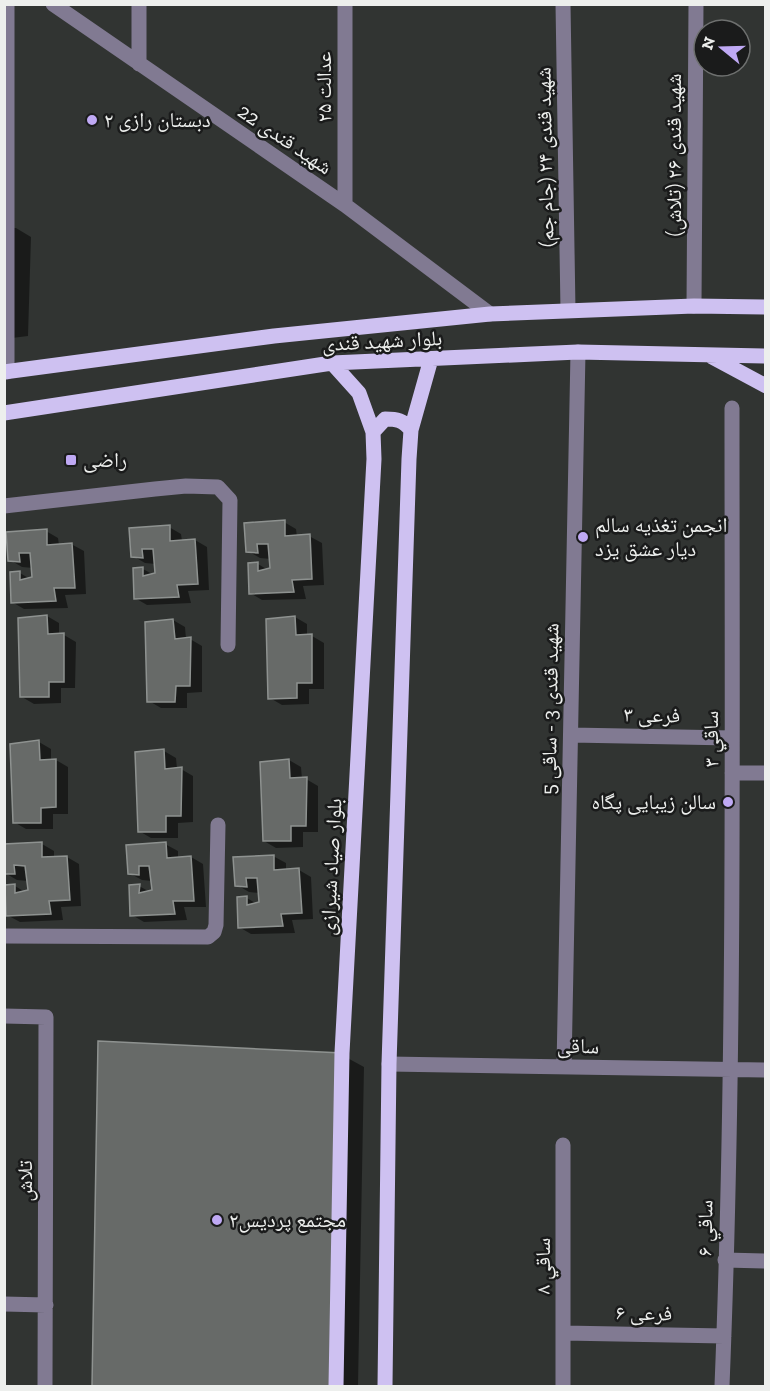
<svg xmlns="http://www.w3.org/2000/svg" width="770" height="1391" viewBox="0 0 770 1391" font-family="'Zilla Slab','Noto Naskh Arabic',serif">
	<rect width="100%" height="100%" fill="#313432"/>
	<path fill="#0007" d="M4 228H16L31 237 28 336 4 339Z
		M284 522 296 529 297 537 309 536 322 543 324 585 303 586 306 599 262 600 250 593 258 564 268 570 272 569 271 559 260 558 248 551Z
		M169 527 181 534 182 541 195 540 207 547 209 590 188 591 191 603 147 605 135 598 143 569 154 575 157 574 156 564 145 563 133 556Z
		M46 531 58 538 59 545 71 544 84 551 86 594 65 595 68 608 24 609 12 602 20 573 30 579 34 578 33 568 22 567 10 560Z
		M47 616 59 623V635H64L76 642 75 688H61V703L34 704 22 697Z
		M295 617 307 624V636H312L324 643V689H309V704L282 705 270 698Z
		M173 620 185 627 186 639H190L202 646V692L187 693V708H161L149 701Z
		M39 742 51 749V761L56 760 68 767V814H53V829H26L14 822Z
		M164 751 176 758 177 769H181L193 776V822L178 823V838H151L139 831 137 754Z
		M289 760 301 767 302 779H306L318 786V832H303V847L276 848 264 841Z
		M42 844 54 851V858L67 857 79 864 81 906 61 907 63 920 20 922 7 915 15 886 25 892 29 891 28 881 17 880 5 873 4 865Z
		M165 844 178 851V858L191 857 203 864 206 907H184L187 920 144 922 132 915 139 886 150 892 153 891 152 881 142 880 129 873Z
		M273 856 286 863V871L299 870 311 877 313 919 292 920 295 933 251 934 239 927 247 898 257 904 261 903 260 893 249 892 237 885 235 859Z
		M99 1042 342 1055 364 1067 358 1386H93Z"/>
	<path fill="#676a68" stroke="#8e9290" stroke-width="1.5" d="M285 520V536L310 534 312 579 292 580 294 592 249 594 248 563 258 562V571L270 568 268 544H257L258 553 246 552 244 523Z
		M170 525V541L195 539 198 584 177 585 179 597 134 599 133 568 143 567V576L155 573 153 549H142L143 558 131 557 129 528Z
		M47 529V545L72 543 75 588H54L56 601 11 603 10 572 20 571V580L32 577 30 553H19L20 562 8 561 6 532Z
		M47 615 48 634 64 633V682H49V697H20L18 618Z
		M295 616 296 635 312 634V683H297V698L268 699 266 619Z
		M173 619 175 639 191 637 190 686H176L175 702H147L145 622Z
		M39 740 40 760 56 759V807L41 808V823H13L10 744Z
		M164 749 165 769 182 767 181 816H166V832H138L135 752Z
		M289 759 290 778 307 777 306 826H291V841H263L260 762Z
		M42 842V857L67 856 70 900 49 901 51 914 6 916 5 885 15 884V893L28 890 25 866 14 865 15 874H4V844Z
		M166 842 167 858 191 856 194 901H173L175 914 130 916 129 885 140 884 139 893 152 890 149 866H139V875L128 874 126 845Z
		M274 855V870L299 868 302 913 281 914 283 926 238 928 237 897 247 896V905L259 902 257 878H246L247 887 235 886 233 857Z
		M98 1041 342 1053 336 1386H92Z"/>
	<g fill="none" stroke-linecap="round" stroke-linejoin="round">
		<path stroke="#817a92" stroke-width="15" d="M7 4V372
			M53 4 345 205 490 314
			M563 4 568 310
			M139 64V4
			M345 205V4
			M694 306 696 4
			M4 506 155 489 186 486 218 487 230 500 228 645
			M571 735 732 738
			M732 773H766
			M4 936 208 937 214 932 216 925 218 825
			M4 1016 46 1017 45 1386
			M389 1064 766 1070
			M564 1067 578 352
			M563 1145V1386
			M725 1260 766 1261
			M4 1304 46 1305
			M564 1333 724 1336
			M722 1386C735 1061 732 734 732 408"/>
		<path stroke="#cec1f1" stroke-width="15" d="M712 357 766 386
			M332 363 359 393 373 432 374 459 342 1053 336 1386
			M4 372 274 336 490 314 694 306 766 307
			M4 413 332 363 578 352 766 356
			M373 432 385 419C397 419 403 420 411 430
			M385 1386 389 1064 409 459 411 430 431 359"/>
	</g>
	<g fill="#bfa9f4" stroke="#1a1b1b" stroke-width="2">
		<circle cx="92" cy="120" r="6"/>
		<rect x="65" y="454" width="12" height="12" rx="3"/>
		<circle cx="583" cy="537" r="6"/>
		<circle cx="728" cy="802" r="6"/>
		<circle cx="217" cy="1220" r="6"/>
	</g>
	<g text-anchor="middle" stroke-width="5" stroke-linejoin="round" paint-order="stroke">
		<g font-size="21" fill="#edefed" stroke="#1a1b1b">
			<text transform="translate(324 87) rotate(-90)" y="7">عدالت ۲۵</text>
			<text transform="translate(285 139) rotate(34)" y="7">شهید قندی 22</text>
			<text transform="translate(674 155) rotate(-90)" y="7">شهید قندی ۲۶ (تلاش)</text>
			<text transform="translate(545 157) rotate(-91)" y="7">شهید قندی ۲۴ (جام جم)</text>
			<text transform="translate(382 341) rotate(-3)" y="7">بلوار شهید قندی</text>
			<text transform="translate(550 709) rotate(-89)" y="7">شهید قندی 3 - ساقی 5</text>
			<text transform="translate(652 715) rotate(1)" y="7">فرعی ۳</text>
			<text transform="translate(711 739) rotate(-90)" y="7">ساقي ۳</text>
			<text transform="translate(331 867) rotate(-87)" y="7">بلوار صیاد شیرازی</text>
			<text transform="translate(578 1046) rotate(1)" y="7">ساقی</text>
			<text transform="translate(25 1181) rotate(-90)" y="7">تلاش</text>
			<text transform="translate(705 1228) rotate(-89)" y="7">ساقي ۶</text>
			<text transform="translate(543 1266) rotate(-90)" y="7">ساقي ۸</text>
			<text transform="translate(644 1313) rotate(1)" y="7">فرعی ۶</text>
		</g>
		<g font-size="21" fill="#edefed" stroke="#1a1b1b" text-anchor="start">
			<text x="104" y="127">دبستان رازی ۲</text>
			<text x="83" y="467">راضی</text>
			<text x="595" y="532">انجمن تغذیه سالم<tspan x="595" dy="24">دیار عشق یزد</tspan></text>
			<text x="716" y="809" text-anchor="end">سالن زیبایی پگاه</text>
			<text x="229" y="1227">مجتمع پردیس۲</text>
		</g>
	</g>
	<rect width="770" height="1391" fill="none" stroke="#edefed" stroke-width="12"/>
	<g transform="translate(722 48) rotate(289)"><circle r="28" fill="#1a1b1b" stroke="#6e706f" stroke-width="1.5"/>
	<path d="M0-4.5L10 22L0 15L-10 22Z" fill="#bfa9f4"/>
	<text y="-9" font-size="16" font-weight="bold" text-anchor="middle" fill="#edefed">N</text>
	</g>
</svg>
